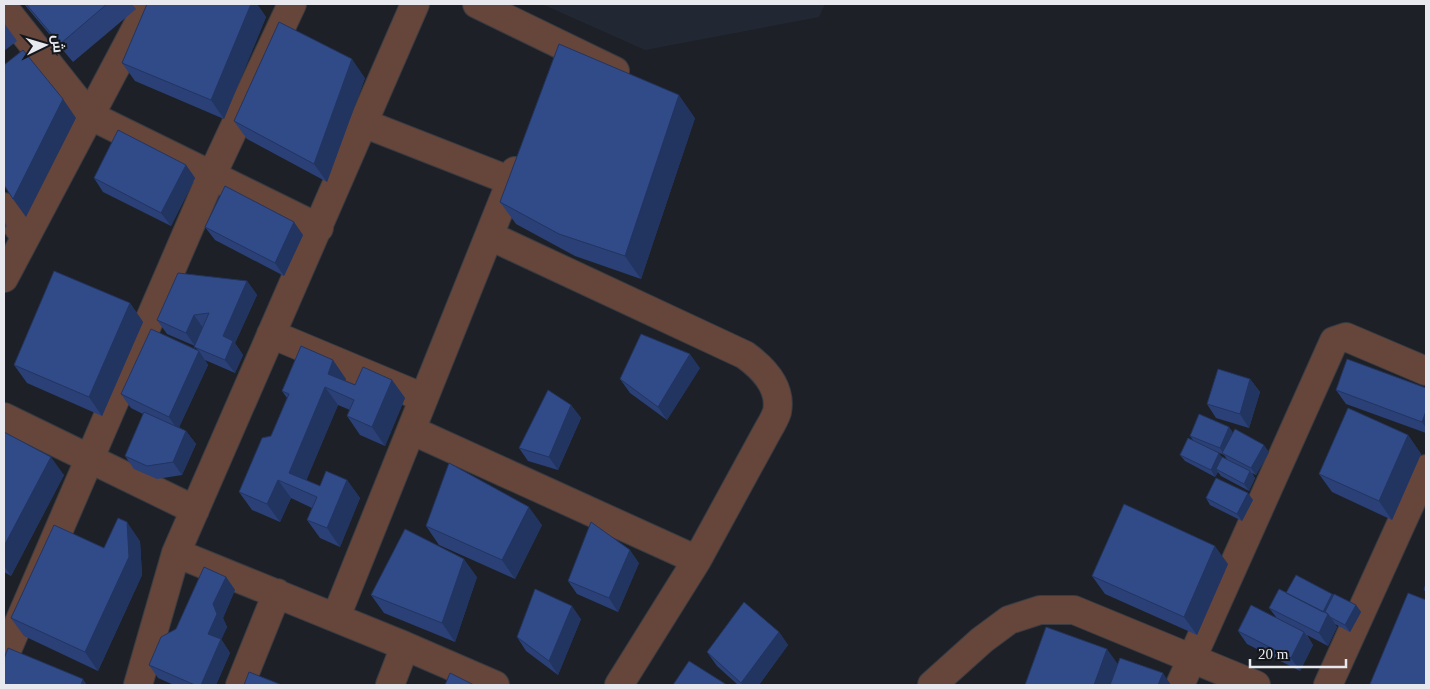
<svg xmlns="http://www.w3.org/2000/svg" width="1430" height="689" viewBox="0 0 1430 689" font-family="'Times New Roman',Cairo,serif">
	<rect width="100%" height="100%" fill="#1d2026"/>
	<path fill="#222833" d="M542 4H825L819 17 645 50Z"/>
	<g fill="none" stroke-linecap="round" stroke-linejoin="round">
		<g stroke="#393c42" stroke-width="30">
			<path id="minor" d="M477 4 615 71
				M4 8 89 115 319 228
				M363 123 511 181
				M4 207 25 237
				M490 236 745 355C763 368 782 387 777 412 775 418 771 425 768 430L697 560 619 685
				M4 278 149 4
				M271 334 424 398
				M4 417 195 510
				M411 430 697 560
				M176 553 405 646 495 685
				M336 617 515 171
				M4 657 212 175 292 4
				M138 685 176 553 415 4
				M240 685 277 593
				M390 685 405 646
				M932 685 982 640 1009 620 1040 610H1074L1256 685
				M1180 685 1334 341 1346 337 1426 371
				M1328 685 1426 469"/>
		</g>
		<use href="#minor" stroke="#66453b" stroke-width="28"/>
	</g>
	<path fill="#2a4076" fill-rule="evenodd" d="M24 4H132L136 9 73 62Z
		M147 4H257L266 17 224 119 135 81 122 63Z
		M4 23 17 41 4 51Z
		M365 78 327 182 247 139 234 121Z
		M695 118 641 279 575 256 516 224 500 202Z
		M186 165 195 178 171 226 103 192 94 178Z
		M4 221 7 226 4 229Z
		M205 227 303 235 284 276 215 240Z
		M247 281 257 295 235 343 243 355 235 373 205 360 208 365 179 427 186 431 196 444 182 475 157 479 134 469 125 456 143 414 131 408 121 394 198 351 195 346 167 334 157 320Z
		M130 303 143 322 102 416 27 383 14 365Z
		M700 368 667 420 630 393 620 379Z
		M346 379 345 381 355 385 392 380 405 398 385 446 360 435 347 416 350 410 338 405 306 480 320 486 347 480 360 498 340 547 320 538 307 520 312 508 291 498 280 522 252 510 239 492 271 436 287 398 282 391Z
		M1250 379 1260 392 1249 428 1216 418 1207 404Z
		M1426 388V433L1346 404 1336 390Z
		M571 405 581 418 558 470 528 461 519 448Z
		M1229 427 1233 433 1269 452 1256 475 1252 473 1255 478 1249 491 1221 476 1218 472 1215 477 1185 461 1180 455 1193 440 1190 436ZM1213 450 1224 455 1227 459 1222 457Z
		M4 432 64 475 11 576 4 572Z
		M1408 435 1421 454 1392 520 1332 492 1319 474Z
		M1206 498 1253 500 1242 521 1210 505Z
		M542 525 515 579 439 545 426 526Z
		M140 541 142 575 98 671 24 636 11 618 104 548Z
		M639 563 618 612 577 594 568 581Z
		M1228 564 1197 635 1105 594 1092 576Z
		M226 577 235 590 223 618 227 627 221 639 230 653 216 685H174L158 678 149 665 176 629Z
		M477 577 455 642 384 613 371 595Z
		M1286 593 1332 594 1334 595 1356 605 1361 612 1350 632 1335 624 1337 627 1328 646 1307 635 1313 645 1300 671 1247 644 1238 631 1276 617 1269 608Z
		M581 619 558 675 526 651 517 637Z
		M779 632 788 645 759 685H738L717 666 707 652Z"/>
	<path fill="#223460" d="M251 4H257L266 17 224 119 211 100Z
		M352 59 365 78 327 182 314 164Z
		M679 95 695 118 641 279 625 256Z
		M63 99 76 118 26 217 13 199Z
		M186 165 195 178 171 226 161 213Z
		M294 222 303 235 284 276 275 263Z
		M247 281 257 295 235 343 243 355 235 373 225 360 223 336Z
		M130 303 143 322 102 416 89 397Z
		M194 315 203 328 195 346 186 333Z
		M199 351 208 365 178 430 169 417Z
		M690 354 700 368 667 420 658 407Z
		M333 360 346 379 340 392 328 374Z
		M1250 379 1260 392 1249 428 1240 414Z
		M392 380 405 398 385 446 372 427Z
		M325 387 338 405 302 491 289 473Z
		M571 405 581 418 558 470 549 457Z
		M1426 411V428L1422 422Z
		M1229 427 1234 434 1223 453 1220 448Z
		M186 431 196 444 182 475 173 462Z
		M1408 435 1421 454 1392 520 1379 501Z
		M1264 445 1269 452 1256 475 1251 468Z
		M1219 453 1224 460 1216 469 1218 472 1215 477 1211 470Z
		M51 457 64 475 11 576 4 566V546Z
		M1250 471 1255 478 1249 491 1244 484Z
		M278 480 291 498 280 522 267 504Z
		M347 480 360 498 340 547 327 528Z
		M1248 493 1253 500 1242 521 1237 514Z
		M529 507 542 525 515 579 502 560Z
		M127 522 140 541 142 575 98 671 85 652Z
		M1215 546 1228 564 1197 635 1184 617Z
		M630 550 639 563 618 612 609 598Z
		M464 559 477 577 455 642 442 623Z
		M226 577 235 590 223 618 227 627 218 647 208 634 213 604Z
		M1332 594 1337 601 1330 616 1337 627 1328 646 1319 633 1322 614Z
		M1356 605 1361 612 1350 632 1345 625Z
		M572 606 581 619 558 675 549 661Z
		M779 632 788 645 759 685H743L741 683Z
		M1304 632 1313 645 1300 671 1291 658Z
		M221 639 230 653 216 685H201Z
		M1107 649 1120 667 1114 685H1094Z
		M1163 673 1171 685H1158Z
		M83 679 87 685H81Z"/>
	<path fill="#314b89" stroke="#223460" d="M26 4H107L60 44Z
		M147 4H251L211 100 122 63Z
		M279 22 352 59 314 164 234 121Z
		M559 44 679 95 625 256 559 234 500 202Z
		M23 50 63 99 13 199 4 185V65Z
		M118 130 186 165 161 213 94 178Z
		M225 186 294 222 275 263 205 227Z
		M54 271 130 303 89 397 14 365Z
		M178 273 247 281 223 336 233 341 225 360 194 347 209 313 194 315 186 333 157 320Z
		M151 329 199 351 169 417 121 394Z
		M641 334 690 354 658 407 620 379Z
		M301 346 333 360 328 374 355 385 363 367 392 380 372 427 347 416 354 400 325 387 289 473 320 486 326 471 347 480 327 528 307 520 317 497 278 480 267 504 239 492 262 438 271 436 289 394 282 391Z
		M1347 359 1426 388V411L1422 422 1336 390Z
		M1218 369 1250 379 1240 414 1207 404Z
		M548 390 571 405 549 457 519 448Z
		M1348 408 1408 435 1379 501 1319 474Z
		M144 412 186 431 173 462 147 466 125 456Z
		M1199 414 1229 427 1220 448 1190 436Z
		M1235 429 1264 445 1251 468 1222 453Z
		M4 432 51 457 4 546Z
		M1188 438 1219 453 1211 470 1180 455Z
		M1222 457 1250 471 1244 484 1216 469Z
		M449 463 529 507 502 560 426 526Z
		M1216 478 1248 493 1237 514 1206 498Z
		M1124 504 1215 546 1184 617 1092 576Z
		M118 518 127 522 129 557 85 652 11 618 54 525 104 548Z
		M591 522 630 550 609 598 568 581Z
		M405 529 464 559 442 623 371 595Z
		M204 567 226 577 213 604 217 614 208 634 221 639 201 685H195L149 665 161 637 176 629Z
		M1296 575 1332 594 1323 612 1286 593Z
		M1426 583V591L1424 590Z
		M535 589 572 606 549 661 517 637Z
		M1279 589 1328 614 1319 633 1269 608Z
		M1408 593 1426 600V685H1374L1370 684Z
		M1334 594 1356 605 1345 625 1330 617 1328 614 1325 612Z
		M744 602 779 632 741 683 707 652Z
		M1251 605 1304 632 1291 658 1238 631Z
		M1046 627 1107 649 1094 685H1025Z
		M8 648 83 679 81 685H4V659Z
		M1120 658 1163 673 1158 685H1110Z
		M689 661 727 685H673Z
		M249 672 282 685H244Z
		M450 673 474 685H445Z"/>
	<rect width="1430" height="689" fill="none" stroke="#e7e9ee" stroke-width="10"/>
	<g transform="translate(45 45) rotate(85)" stroke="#14171c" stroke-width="4" paint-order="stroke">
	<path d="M0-4L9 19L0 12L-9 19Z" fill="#e7e9ee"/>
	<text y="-8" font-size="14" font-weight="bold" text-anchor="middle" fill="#e7e9ee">ش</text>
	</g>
	<path d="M1250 659v8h96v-8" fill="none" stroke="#e7e9ee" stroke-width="2.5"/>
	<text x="1258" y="659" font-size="15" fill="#e7e9ee" stroke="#14171c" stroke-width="4" paint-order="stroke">20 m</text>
</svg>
